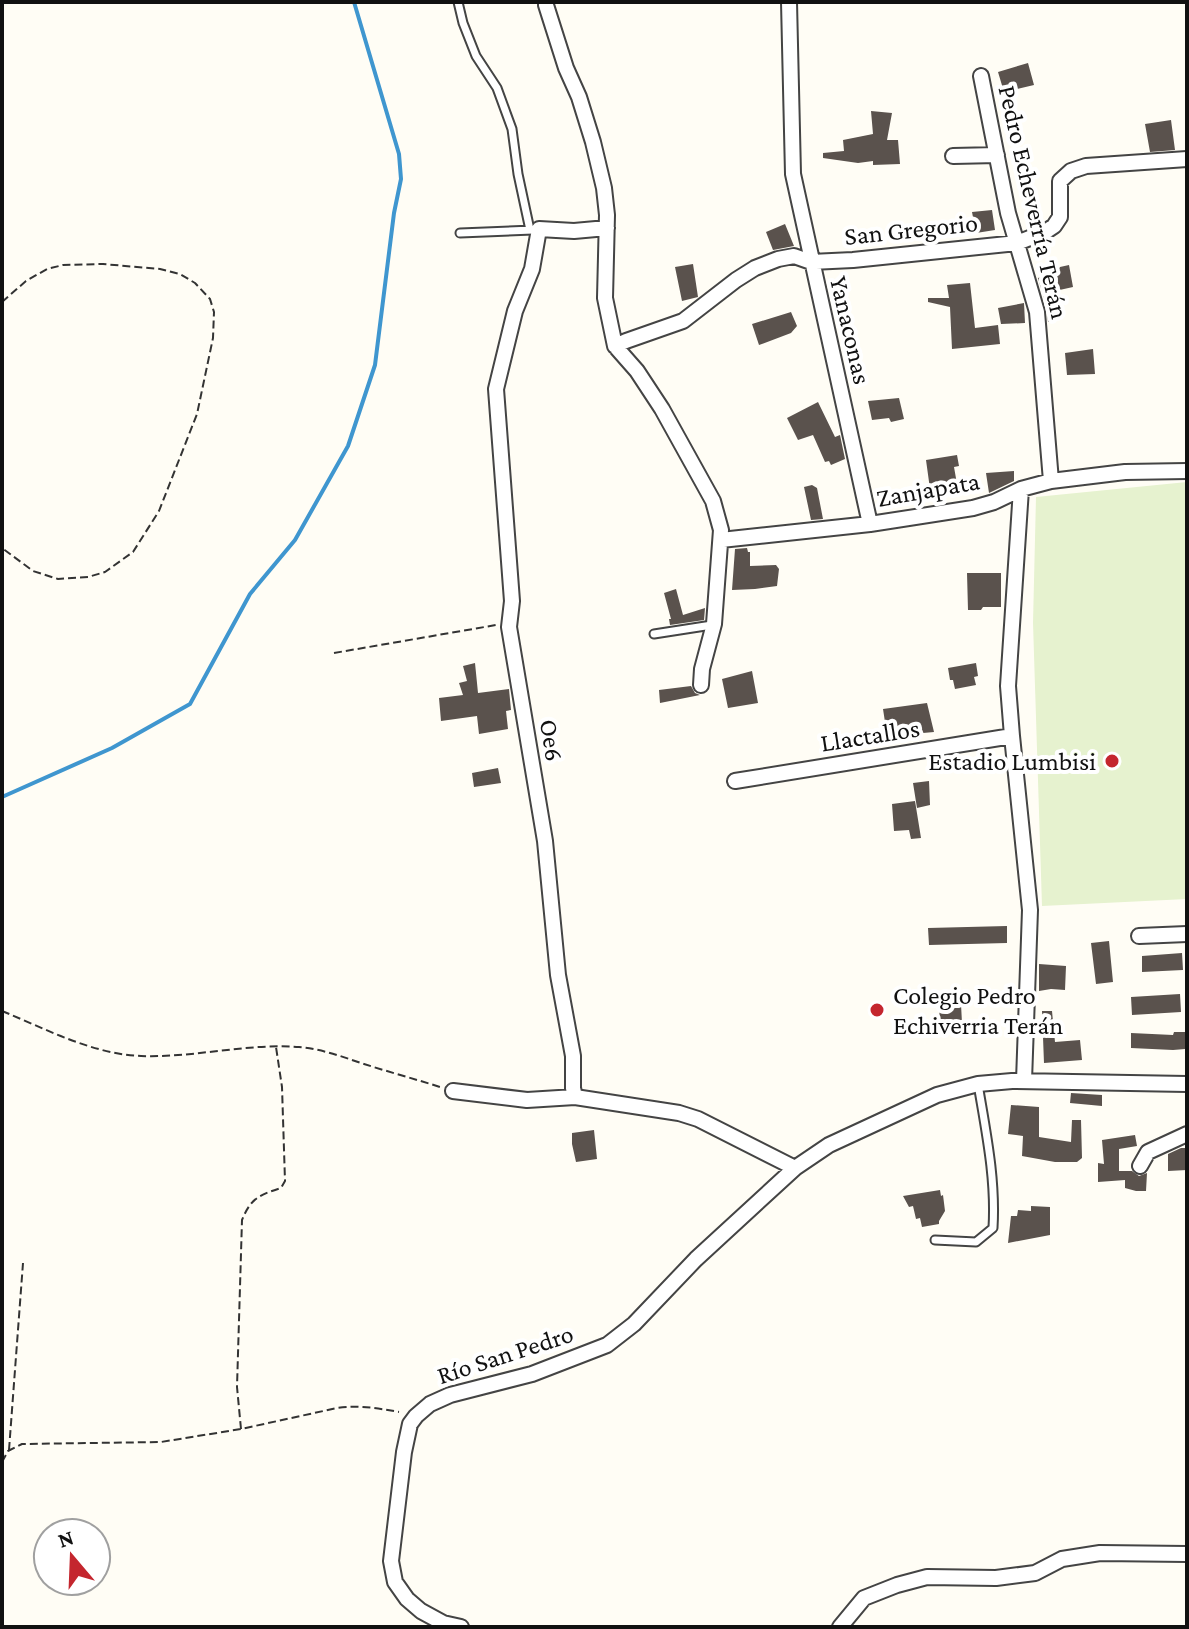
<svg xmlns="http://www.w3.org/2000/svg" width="1189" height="1629" viewBox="0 0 1189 1629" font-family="'Crimson Pro',serif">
	<rect width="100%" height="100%" fill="#fffdf5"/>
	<path fill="#e6f2cf" d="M1187 482V899L1042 906 1033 623 1036 497Z"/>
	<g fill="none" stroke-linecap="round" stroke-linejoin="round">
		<path stroke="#3f96cf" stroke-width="4" d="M2 797 112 748 190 704 250 594 295 540 348 446 375 365 394 213 401 179 399 154 354 2"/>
	</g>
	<path fill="#5a524d" d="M1028 63 1034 85 1004 92 998 72Z
		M871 111 892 113 887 140H898L900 164 873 165V161L858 163 823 158V153L844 151 843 140 873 134Z
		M1171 120 1175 150 1150 152 1145 124Z
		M992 210 995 230 976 233 972 212Z
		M785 224 794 246 773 250 766 232Z
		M693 264 698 297 682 301 675 267Z
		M1069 265 1073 287 1055 291 1051 270H1058L1060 267Z
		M1044 276 1059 319 1048 322 1047 309 1038 278Z
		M970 283 975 328 998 325 1000 344 952 349 950 307 928 302V298H949L947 285Z
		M1024 303 1025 323 1001 324 998 308Z
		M791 312 797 326 791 333 759 345 752 324Z
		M1093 349 1095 374 1067 375 1065 353Z
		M899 398 904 419 891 422 889 418 872 420 868 401Z
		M818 402 835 437 840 435 845 459 831 465 829 461 825 462 813 435 798 440 787 418Z
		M957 455 959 466 954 467 957 484 944 493 930 489 926 460Z
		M1014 471V481L989 493 986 473Z
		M812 485 817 488 823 519 811 520 804 487Z
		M747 548 748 552H750V566L776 565 779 569 777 586 755 589 732 590 735 549Z
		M967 573H1001V607H983L981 610H968Z
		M676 589 683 615 705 608 704 620 670 625 669 619H671L664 593Z
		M475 663 478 693 509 689 511 710 506 711 508 729 479 734 477 716 441 721 439 698 463 695 459 683 467 681 463 666Z
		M976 663 978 676 974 677 976 685 955 689 953 680H950L948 668Z
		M752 671 758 703 728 708 722 679Z
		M691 686 695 693 700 695 660 703 659 690Z
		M927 703 934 732 901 735V737L891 739 889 722H885L883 709Z
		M498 768 501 783 474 787 472 773Z
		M929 781 930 805 917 808 913 783Z
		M915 801 921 838 911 839 909 830 894 831 892 804Z
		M1007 926V943L929 945 928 928Z
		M1109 941 1113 982 1096 984 1091 943Z
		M1182 953 1183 970 1142 972V956Z
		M1039 964 1066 966 1065 990 1051 989 1039 991Z
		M1180 994 1181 1012 1132 1015 1131 997Z
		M961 1004 962 1023 940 1024 939 1005Z
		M1042 1011H1052L1055 1042 1080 1040 1082 1060 1044 1063Z
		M1174 1032H1185V1049L1173 1050 1131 1048V1033L1173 1035Z
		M1071 1093 1102 1095V1106L1070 1103Z
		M1011 1105 1039 1107V1137L1071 1142 1072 1120H1081L1082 1158 1077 1162H1055L1022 1156 1023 1136 1008 1134Z
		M594 1130 597 1159 576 1162 572 1144V1133Z
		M1135 1135 1137 1146 1119 1149V1171H1132L1139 1176 1147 1173 1146 1191H1136L1125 1188V1180L1098 1182V1163L1104 1164 1102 1140Z
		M1181 1148H1187V1170L1168 1171V1154Z
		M940 1190 941 1196 943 1195 945 1211 939 1221V1224L922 1227 920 1218 916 1219 913 1206 909 1207 903 1196Z
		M1031 1206 1050 1207V1235L1008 1243 1011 1216H1017L1018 1210 1031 1211Z"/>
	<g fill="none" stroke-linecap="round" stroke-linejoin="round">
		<g stroke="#444" stroke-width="11">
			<path id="service" d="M458 2 463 23 476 56 497 88 512 129 518 174 530 230
				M460 233 533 230
				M654 634 712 625
				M935 1240 976 1242 993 1228C996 1179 986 1132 978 1084"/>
		</g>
		<g stroke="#444" stroke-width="18">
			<path id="minor" d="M789 2 793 174 870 524
				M546 5 566 68 579 97 593 142 604 188 607 215 605 298 615 346 637 371 662 409 713 501 721 530 714 624 702 669 701 685
				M981 76 1008 213 1037 312 1051 481
				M953 156 997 155
				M615 346 626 341 683 321 736 280 755 268 778 259 794 256 811 262 853 260 1017 243 1045 232 1054 226 1060 217V181L1071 171 1086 166 1187 159
				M1021 489 1008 686 1012 736 1030 910 1024 1081
				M721 540 870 524 973 508 994 502 1021 489 1051 481 1125 472 1187 471
				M735 781 1012 736
				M1139 936 1187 934
				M453 1091 527 1100 575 1097 679 1113 698 1119 795 1168
				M575 1097 573 1088V1056L558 975 545 841 509 627 512 601 496 389 515 311 532 269 539 229 574 231 607 228
				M1140 1166 1148 1152 1187 1134
				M461 1627 443 1623 421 1611 407 1599 395 1582 391 1561 404 1452 410 1424 416 1416 430 1404 450 1395 532 1374 607 1345 634 1324 696 1259 795 1168 829 1145 937 1095 978 1084 1012 1081 1187 1084
				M840 1627 864 1598 897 1585 927 1577 996 1578 1035 1573 1062 1559 1100 1553 1187 1554"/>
		</g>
		<path stroke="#333" stroke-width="2" stroke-dasharray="8 4" stroke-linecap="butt" d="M2 302 26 281 47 269 63 265 103 264 160 269 180 274 195 283 210 299 214 312 213 338 197 414 159 511 133 552 105 572 88 577 58 579 33 571 2 548
			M334 653 496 625
			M2 1011C46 1029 92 1054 141 1056 194 1058 246 1043 299 1047 322 1049 343 1057 364 1064 389 1072 415 1079 440 1087
			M241 1429 237 1387 242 1220C251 1198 259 1195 281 1188L285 1181 282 1087 276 1047
			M9 1450 23 1263
			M2 1462 8 1451 22 1444 161 1442 241 1429 337 1408C359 1405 377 1408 399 1412
			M2 1616 3 1627"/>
		<use href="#service" stroke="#fff" stroke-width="7"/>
		<use href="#minor" stroke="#fff" stroke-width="14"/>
	</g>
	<g fill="#c4262e" stroke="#fff" stroke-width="3">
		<circle cx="1112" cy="761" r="8"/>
		<circle cx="877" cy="1010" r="8"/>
	</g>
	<g text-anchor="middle" stroke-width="8" stroke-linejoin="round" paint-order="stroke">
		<g font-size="26" fill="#111" stroke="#fff">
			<text transform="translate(1034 202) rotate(77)" y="9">Pedro Echeverría Terán</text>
			<text transform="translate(911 229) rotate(-6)" y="9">San Gregorio</text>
			<text transform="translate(851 330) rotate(77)" y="9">Yanaconas</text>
			<text transform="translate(928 489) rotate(-10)" y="9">Zanjapata</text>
			<text transform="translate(870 735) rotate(-9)" y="9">Llactallos</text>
			<text transform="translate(552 740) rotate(81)" y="9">Oe6</text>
			<text transform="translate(505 1354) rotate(-18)" y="9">Río San Pedro</text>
		</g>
		<g font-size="26" fill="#111" stroke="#fff" text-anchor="end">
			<text x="1096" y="770">Estadio Lumbisi</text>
			<text x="893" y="1004" text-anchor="start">Colegio Pedro<tspan x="893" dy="30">Echiverria Terán</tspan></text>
		</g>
	</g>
	<rect width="1189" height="1629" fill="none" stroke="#111111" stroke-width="8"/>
	<g transform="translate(72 1557) rotate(341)"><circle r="38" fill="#ffffff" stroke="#a0a0a0" stroke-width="2"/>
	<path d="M0-6L14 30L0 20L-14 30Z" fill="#c4262e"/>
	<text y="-12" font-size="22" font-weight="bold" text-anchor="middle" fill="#111111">N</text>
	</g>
</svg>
